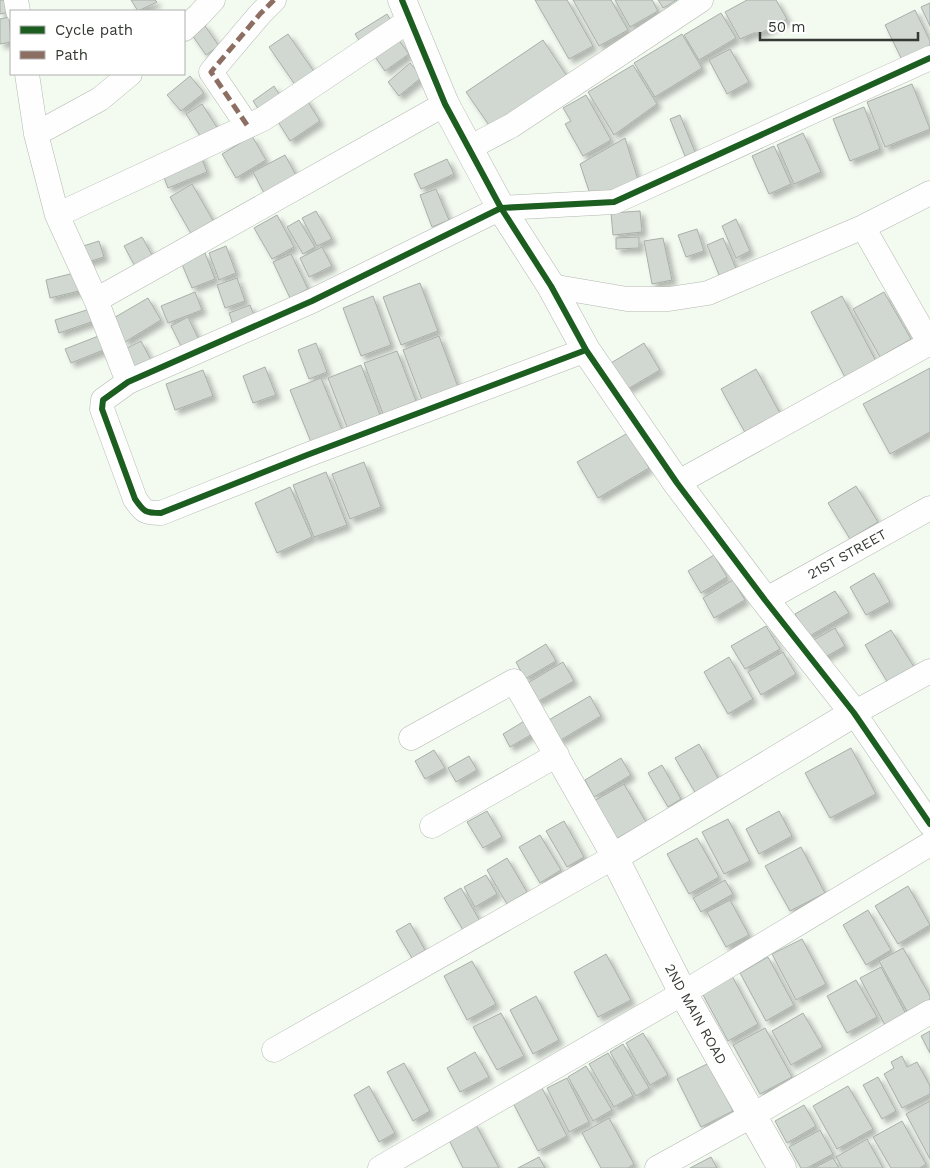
<svg xmlns="http://www.w3.org/2000/svg" width="930" height="1168" viewBox="0 0 930 1168" font-family="'Work Sans',sans-serif">
	<defs>
		<filter id="shadow"><feDropShadow dx="4.5" dy="4.5" stdDeviation="2.5" flood-color="#0004"/></filter>
	</defs>
	<rect width="100%" height="100%" fill="#f3faf0"/>
	<path fill="#d1d7d1" stroke="#a9afa9" filter="url(#shadow)" d="M0 0H8L10 12 0 14Z
		M131 0H155L157 2 138 11Z
		M535 0H567L593 46 569 59Z
		M573 0H611L628 30 599 46Z
		M615 0H652L658 11 630 27Z
		M658 0H677L663 8Z
		M747 0H776L787 19 761 33H754L740 39 725 12Z
		M930 3V26L921 7Z
		M915 10 930 41V51L904 64 885 25Z
		M721 13 736 38 699 60 684 35Z
		M387 14 395 27 363 47 355 34Z
		M9 17 11 42 0 44V19Z
		M203 23 219 46 206 55 190 32Z
		M288 34 317 76 298 89 269 47Z
		M682 34 702 68 655 97 634 63Z
		M395 35 409 54 385 71 371 51Z
		M543 40 567 76 491 128 466 92Z
		M730 49 749 82 727 94 709 60Z
		M410 63 422 77 399 96 388 82Z
		M633 65 657 104 614 135 588 92Z
		M190 76 204 93 181 111 167 95Z
		M912 84 930 129 885 147 867 102Z
		M274 86 284 102 263 116 253 101Z
		M586 95 611 140 583 156 565 124 571 121 563 108Z
		M305 97 320 121 290 141 275 117Z
		M202 104 220 132 204 142 186 114Z
		M864 107 880 149 850 161 833 119Z
		M680 115 695 152 685 156 670 119Z
		M803 133 821 172 794 184 777 145Z
		M252 136 266 160 236 178 222 154Z
		M625 138 639 183 592 200 580 164Z
		M774 146 791 184 769 194 752 156Z
		M200 154 207 172 168 188 161 170Z
		M285 155 298 179 266 197 253 172Z
		M447 159 454 174 421 189 414 174Z
		M192 184 215 224 193 237 170 197Z
		M436 189 449 220 432 227 420 195Z
		M316 211 332 239 317 246 302 218Z
		M640 211 642 232 613 235 611 213Z
		M277 215 294 247 272 259 254 228Z
		M736 219 750 251 736 258 722 226Z
		M299 220 315 247 303 254 287 227Z
		M697 229 704 251 686 257 678 235Z
		M142 237 156 262 138 272 124 246Z
		M639 237V248L616 249V238Z
		M663 238 672 280 652 284 644 241Z
		M723 238 738 273 721 280 707 245Z
		M99 241 104 257 82 264 77 248Z
		M226 246 236 273 219 280 209 253Z
		M322 247 332 266 309 277 300 258Z
		M205 253 215 279 192 288 181 262Z
		M291 254 308 289 290 298 273 262Z
		M78 272 83 290 50 298 46 280Z
		M237 278 245 301 225 308 217 285Z
		M420 283 438 331 401 345 383 297Z
		M195 292 202 310 168 323 161 306Z
		M884 292 911 339 880 357 853 309Z
		M373 296 391 345 361 356 343 308Z
		M842 296 879 367 848 383 811 312Z
		M148 298 161 320 125 342 112 319Z
		M250 305 257 323 235 331 229 313Z
		M93 308 97 320 59 333 55 320Z
		M188 317 200 342 183 350 171 326Z
		M101 335 106 349 71 363 65 349Z
		M439 336 458 387 422 400 403 350Z
		M141 341 153 364 131 375 119 352Z
		M316 343 327 372 309 379 298 350Z
		M644 343 660 370 626 390 611 363Z
		M397 351 416 401 383 414 364 363Z
		M361 365 380 415 347 427 328 378Z
		M265 367 276 395 253 403 243 376Z
		M930 368V432L890 454 863 404Z
		M756 369 782 417 747 436 721 389Z
		M203 370 213 396 175 410 166 384Z
		M321 378 342 430 311 442 290 390Z
		M628 433 649 468 598 498 577 462Z
		M364 462 381 507 350 519 332 474Z
		M326 472 347 525 314 537 293 485Z
		M856 486 878 522 850 539 828 503Z
		M290 487 312 537 277 553 255 503Z
		M714 555 727 577 701 593 688 571Z
		M874 573 890 602 866 615 850 587Z
		M733 580 745 600 714 618 703 598Z
		M835 591 849 613 808 637 795 614Z
		M766 626 780 649 745 669 731 646Z
		M835 628 845 646 820 660 810 642Z
		M891 630 914 667 888 683 865 645Z
		M546 644 556 661 525 679 516 662Z
		M783 652 796 674 761 695 748 672Z
		M729 657 753 699 728 714 704 672Z
		M563 662 574 681 537 702 526 684Z
		M590 696 601 716 559 741 547 721Z
		M526 720 534 733 510 747 503 734Z
		M699 744 719 780 696 794 675 758Z
		M851 748 876 794 830 818 805 773Z
		M434 750 445 768 425 779 415 761Z
		M469 756 477 770 456 782 448 768Z
		M621 758 631 775 594 797 585 780Z
		M662 765 681 799 668 807 648 773Z
		M624 784 646 822 616 839 594 801Z
		M487 811 502 837 483 848 467 822Z
		M779 811 792 836 759 854 746 829Z
		M728 819 750 861 724 874 702 832Z
		M564 821 584 857 567 867 546 831Z
		M540 835 561 870 540 883 519 847Z
		M697 838 719 877 689 894 667 854Z
		M801 847 825 893 790 911 765 866Z
		M507 858 527 892 507 904 487 870Z
		M486 875 497 894 475 907 464 887Z
		M725 880 733 894 701 912 693 898Z
		M908 886 930 925 898 944 875 906Z
		M461 888 480 921 463 930 444 898Z
		M730 900 749 935 726 947 707 912Z
		M868 910 891 950 866 965 843 925Z
		M410 923 425 950 412 958 396 931Z
		M802 939 826 984 796 1000 772 954Z
		M903 948 930 996V1001L908 1013 879 961Z
		M606 954 631 1000 598 1017 574 972Z
		M768 957 794 1005 766 1021 740 973Z
		M472 961 496 1004 467 1020 444 976Z
		M881 967 907 1016 886 1027 860 978Z
		M732 976 758 1024 728 1041 702 993Z
		M856 980 877 1017 847 1033 827 996Z
		M536 996 559 1040 533 1054 510 1010Z
		M501 1013 524 1056 497 1070 473 1027Z
		M803 1013 823 1047 791 1065 772 1031Z
		M765 1028 792 1077 760 1094 733 1045Z
		M930 1031V1053L921 1036Z
		M643 1033 668 1075 650 1085 626 1043Z
		M623 1044 649 1088 636 1096 610 1052Z
		M475 1052 489 1077 460 1092 447 1068Z
		M608 1053 633 1096 614 1107 589 1064Z
		M902 1056 907 1067 917 1062 930 1086V1094L902 1108 884 1074 894 1068 891 1062Z
		M404 1063 430 1111 413 1121 387 1072Z
		M709 1063 733 1111 701 1127 677 1079Z
		M586 1066 612 1110 593 1121 568 1077Z
		M878 1077 896 1111 882 1119 863 1085Z
		M567 1078 589 1122 569 1132 547 1088Z
		M369 1086 395 1133 379 1142 354 1095Z
		M848 1086 873 1129 837 1149 813 1106Z
		M542 1088 567 1136 538 1151 513 1103Z
		M930 1101V1159L906 1114Z
		M804 1105 816 1126 787 1143 775 1121Z
		M609 1118 634 1164 628 1168H601L582 1133Z
		M902 1121 926 1164 920 1168H891L873 1137Z
		M475 1123 499 1168H463L448 1138Z
		M820 1130 833 1154 807 1168H801L789 1147Z
		M867 1139 883 1168H842L836 1157Z
		M539 1157 545 1168H518Z
		M711 1157 717 1168H690Z
		M833 1158 839 1168H814Z"/>
	<g fill="none" stroke-linecap="round" stroke-linejoin="round">
		<g stroke="#b3b8b1" stroke-width="25">
			<path id="minor" d="M16 0 18 11
				M184 29 199 15 213 0
				M27 74 36 134 57 215 96 300 128 382
				M247 125 211 72 260 14 274 0
				M36 134 100 99 130 74
				M469 148 511 126 701 0
				M57 215 263 119 410 20
				M863 227 930 344
				M551 286 627 299H669L708 293 863 227 930 193
				M96 300 445 104
				M586 350 307 455 161 513C145 513 144 512 135 499L102 409 103 400 128 382 312 301 501 208 614 202 930 58
				M677 483 930 343
				M765 600 930 508
				M930 671 854 713 930 824
				M432 826 557 755
				M274 1050 614 857 514 681 411 738
				M380 1168 683 993 930 844
				M657 1168 753 1115 930 1012"/>
		</g>
		<g stroke="#b3b8b1" stroke-width="29">
			<path id="tertiary" d="M402 0 445 104 501 208 551 286 586 350 677 483 765 600 854 713 614 857 683 993 782 1168"/>
		</g>
		<use href="#minor" stroke="#fdfefd" stroke-width="24"/>
		<use href="#tertiary" stroke="#fdfefd" stroke-width="28"/>
		<path stroke="#8d6e63" stroke-width="5" stroke-dasharray="10 5" stroke-linecap="butt" d="M247 125 211 72 260 14 274 0"/>
		<g stroke="#fff" stroke-width="9">
			<path id="cycleway" d="M402 0 445 104 501 208 551 286 586 350 677 483 765 600 854 713 930 824
				M586 350 307 455 161 513C145 513 144 512 135 499L102 409 103 400 128 382 312 301 501 208 614 202 930 58"/>
		</g>
		<use href="#cycleway" stroke="#1b5e20" stroke-width="6"/>
	</g>
	<g text-anchor="middle" stroke-width="4.5" stroke-linejoin="round" paint-order="stroke">
		<g font-size="14" fill="#353933" stroke="#fff">
			<text transform="translate(847 554) rotate(-29)" y="5">21ST STREET</text>
			<text transform="translate(696 1014) rotate(61)" y="5">2ND MAIN ROAD</text>
		</g>
	</g>
	<rect x="10" y="10" width="175" height="65" fill="#ffffff" stroke="#aeb0ad"/>
	<rect x="20" y="26" width="25" height="8" fill="#1b5e20" stroke="#aeb0ad"/>
	<text x="55" y="35" font-size="15" fill="#353933">Cycle path</text>
	<rect x="20" y="51" width="25" height="8" fill="#8d6e63" stroke="#aeb0ad"/>
	<text x="55" y="60" font-size="15" fill="#353933">Path</text>
	<path d="M760 32v8h158v-8" fill="none" stroke="#353933" stroke-width="2.5"/>
	<text x="768" y="32" font-size="15" fill="#353933" stroke="#ffffff" stroke-width="4" paint-order="stroke">50 m</text>
</svg>
